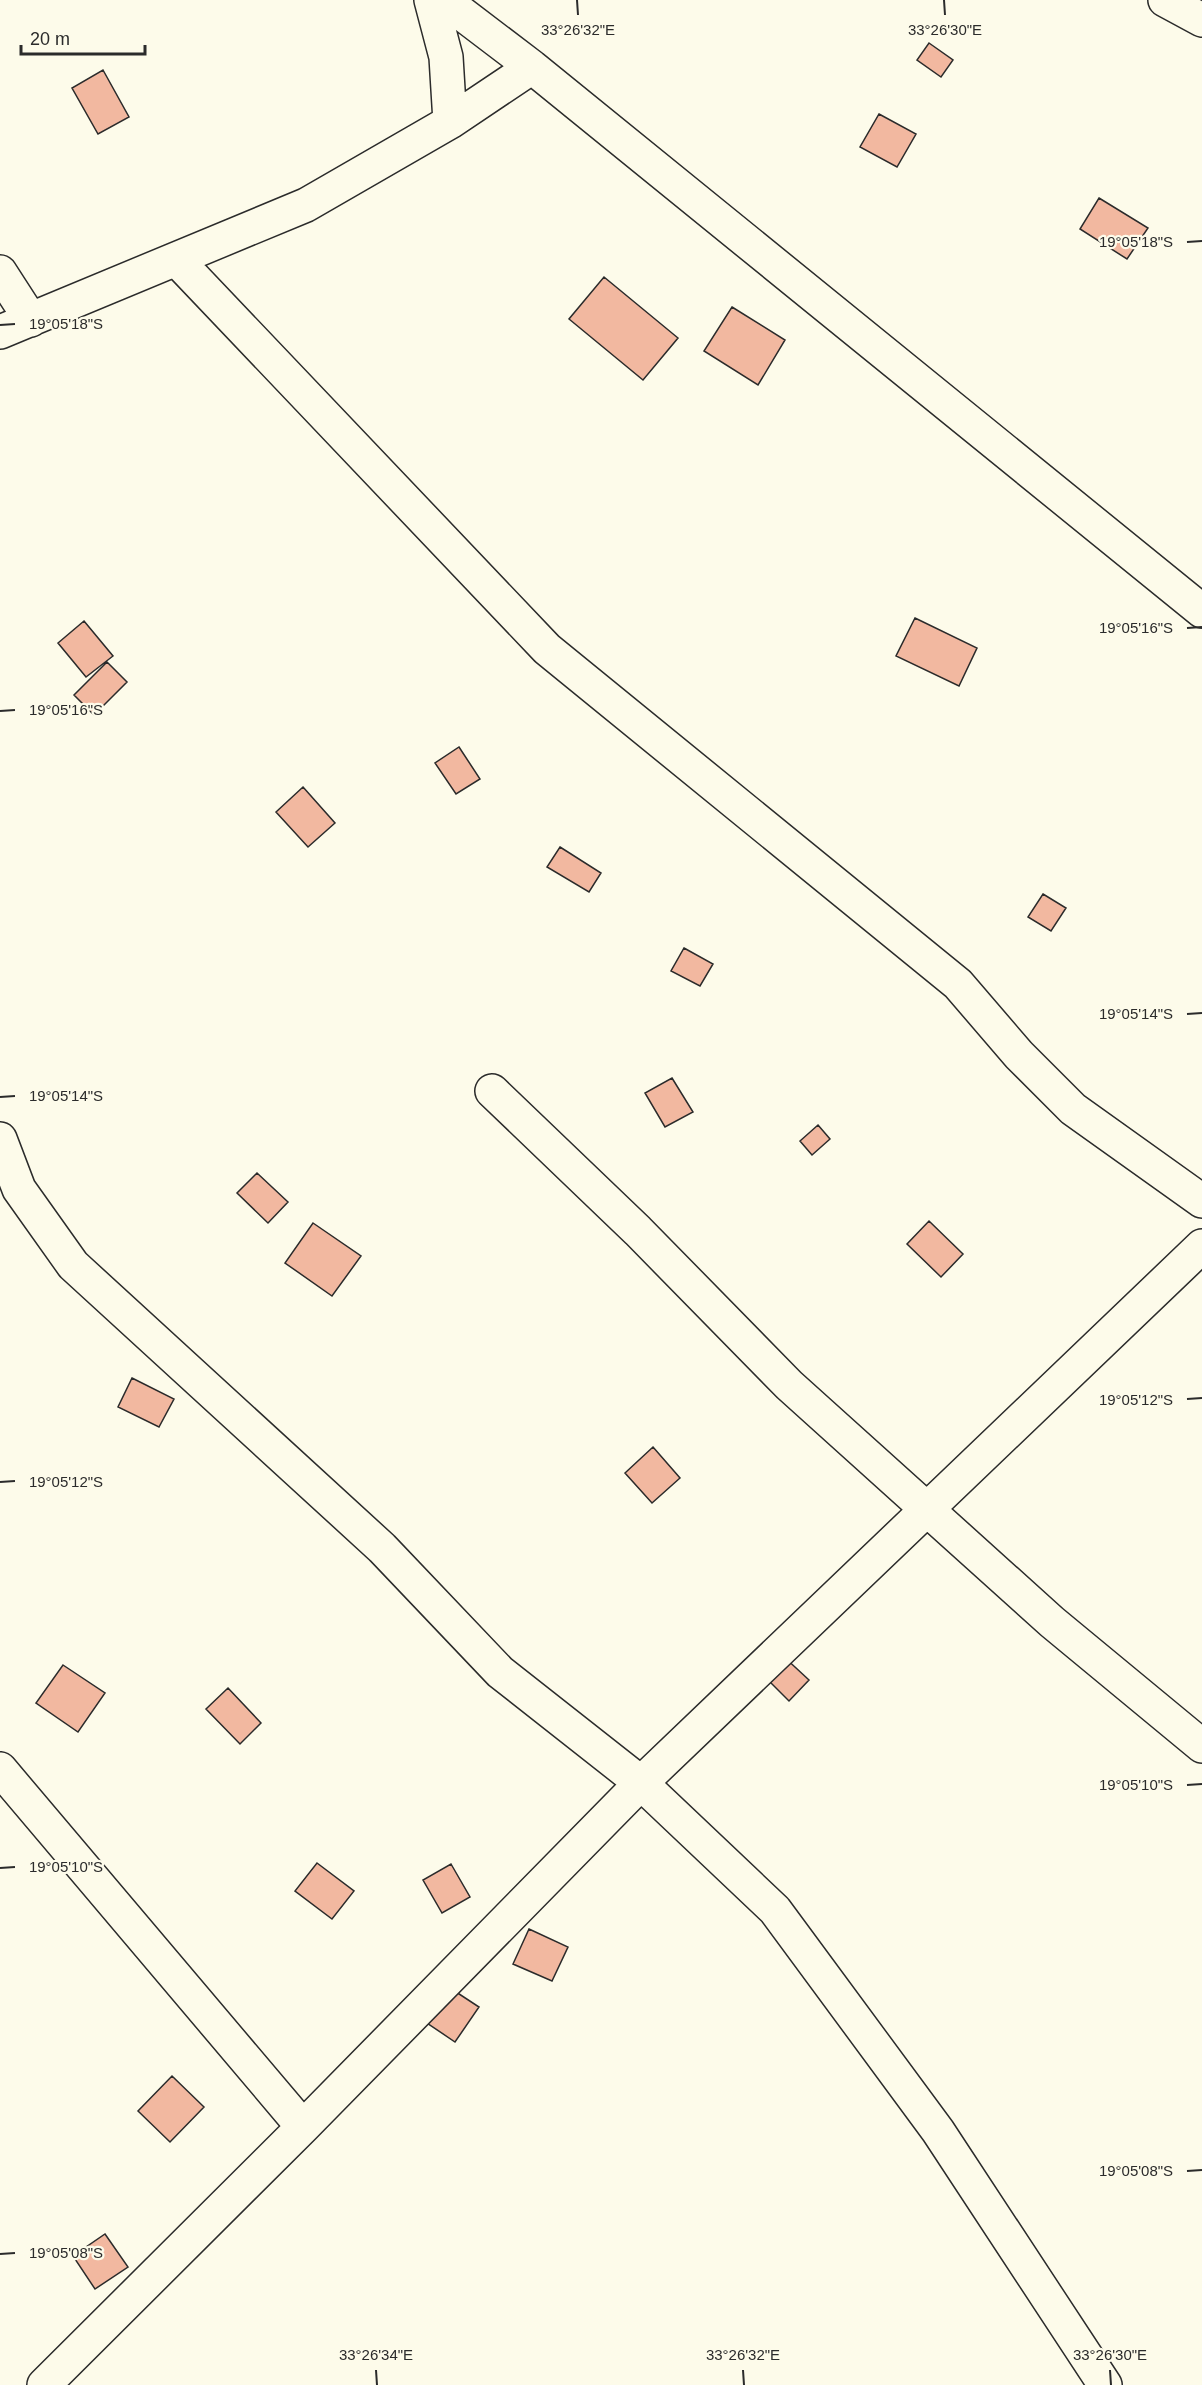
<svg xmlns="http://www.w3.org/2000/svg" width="1202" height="2385" viewBox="0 0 1202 2385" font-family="Helvetica,sans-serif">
	<rect width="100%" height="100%" fill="#fdfbea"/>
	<path fill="#f2b8a0" stroke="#2b2b2b" stroke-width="1.5" d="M929 43 953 60 941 77 917 60Z
		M103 70 129 117 98 134 72 88Z
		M879 114 916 134 897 167 860 147Z
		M1099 198 1148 228 1127 259 1080 229Z
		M604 277 678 338 643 380 569 319Z
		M732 307 785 340 758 385 704 351Z
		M915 618 977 648 959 686 896 656Z
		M84 621 113 656 86 677 58 643Z
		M107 662 127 682 94 715 74 695Z
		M459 747 480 779 456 794 435 763Z
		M303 787 335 823 308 847 276 812Z
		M560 847 601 873 589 892 547 867Z
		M1043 894 1066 908 1051 931 1028 917Z
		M684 948 713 964 700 986 671 971Z
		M672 1078 693 1112 665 1127 645 1093Z
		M818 1125 830 1139 812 1155 800 1141Z
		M257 1173 288 1202 268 1223 237 1193Z
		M929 1221 963 1254 941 1277 907 1244Z
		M313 1223 361 1256 332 1296 285 1263Z
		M132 1378 174 1399 159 1427 118 1407Z
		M653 1447 680 1478 652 1503 625 1473Z
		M782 1655 809 1680 789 1701 762 1674Z
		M63 1665 105 1693 78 1732 36 1703Z
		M228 1688 261 1723 240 1744 206 1709Z
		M317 1863 354 1891 332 1919 295 1891Z
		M451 1864 470 1897 442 1913 423 1880Z
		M529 1929 568 1947 552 1981 513 1964Z
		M447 1986 479 2007 455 2042 424 2021Z
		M172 2076 204 2107 170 2142 138 2111Z
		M105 2234 128 2267 95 2289 73 2256Z"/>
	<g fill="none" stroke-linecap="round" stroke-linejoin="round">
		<g stroke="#2b2b2b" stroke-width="36">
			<path id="minor" d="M431 0 446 57 450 122
				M444 0 532 67 1202 611
				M1165 0 1202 20
				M176 259 547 649 958 984 1019 1055 1073 1109 1202 1201
				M0 272 31 320
				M0 332 306 205 450 122 532 67
				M492 1091 638 1231 789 1385 1052 1622 1202 1746
				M0 1139 19 1189 73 1265 382 1548 500 1672 641 1783 775 1910 938 2131 1105 2385
				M0 1769 303 2127
				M44 2385 303 2127 641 1783 1202 1246"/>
		</g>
		<use href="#minor" stroke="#fdfbea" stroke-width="33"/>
	</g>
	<path fill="none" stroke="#2b2b2b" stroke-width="2" d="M577 0 578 15M944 0 945 15M1187 242 1202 241M0 325 15 324M1187 628 1202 627M0 711 15 710M1187 1014 1202 1013M0 1097 15 1096M1187 1399 1202 1398M0 1482 15 1481M1187 1785 1202 1784M0 1868 15 1867M1187 2171 1202 2170M0 2254 15 2253M376 2370 377 2385M743 2370 744 2385M1110 2370 1111 2385"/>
	<g font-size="15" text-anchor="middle" fill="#2b2b2b" stroke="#fdfbea" stroke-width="4.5" stroke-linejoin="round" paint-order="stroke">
		<text x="578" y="35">33°26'32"E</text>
		<text x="945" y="35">33°26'30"E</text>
		<text x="1136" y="247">19°05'18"S</text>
		<text x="66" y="329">19°05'18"S</text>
		<text x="1136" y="633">19°05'16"S</text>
		<text x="66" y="715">19°05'16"S</text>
		<text x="1136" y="1019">19°05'14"S</text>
		<text x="66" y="1101">19°05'14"S</text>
		<text x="1136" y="1405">19°05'12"S</text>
		<text x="66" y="1487">19°05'12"S</text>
		<text x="1136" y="1790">19°05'10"S</text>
		<text x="66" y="1872">19°05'10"S</text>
		<text x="1136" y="2176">19°05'08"S</text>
		<text x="66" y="2258">19°05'08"S</text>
		<text x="376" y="2360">33°26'34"E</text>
		<text x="743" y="2360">33°26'32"E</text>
		<text x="1110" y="2360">33°26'30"E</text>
	</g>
	<path d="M21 45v9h124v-9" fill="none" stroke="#2b2b2b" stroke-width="3"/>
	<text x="30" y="45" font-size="18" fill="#2b2b2b" stroke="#fdfbea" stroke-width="4.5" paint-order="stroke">20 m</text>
</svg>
